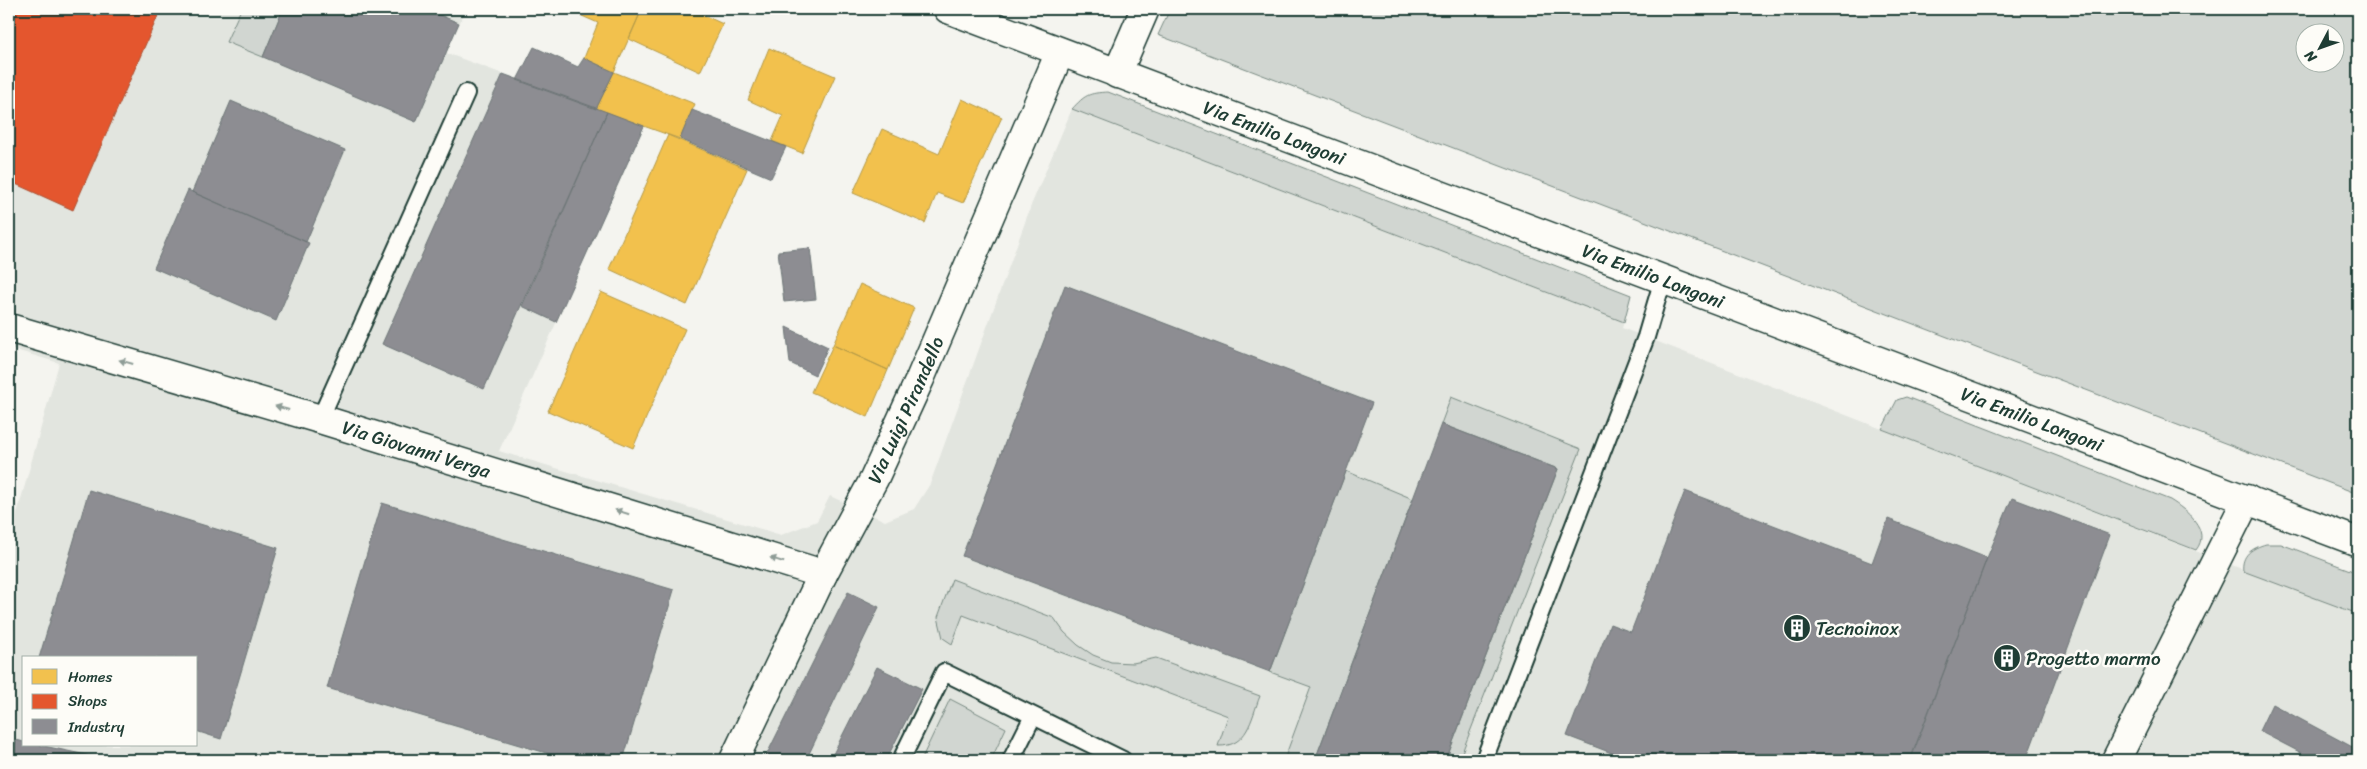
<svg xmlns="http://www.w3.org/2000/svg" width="2367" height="769" viewBox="0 0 2367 769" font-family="Sriracha,sans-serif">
	<rect width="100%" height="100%" fill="#f4f4ef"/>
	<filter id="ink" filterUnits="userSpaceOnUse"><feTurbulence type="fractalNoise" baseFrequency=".02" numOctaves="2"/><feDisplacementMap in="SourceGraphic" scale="10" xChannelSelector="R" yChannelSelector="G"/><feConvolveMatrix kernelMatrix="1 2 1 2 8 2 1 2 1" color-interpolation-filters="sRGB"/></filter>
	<g filter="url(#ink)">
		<path fill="#e2e5df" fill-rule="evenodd" d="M9 9H466L446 53 644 126 499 451 781 535 817 521 830 496 885 521 914 509 930 484 1032 203 1072 109 1624 322 1622 328 2358 614V760H9V542L59 363 9 348ZM24 658H196V745H24Z"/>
		<path fill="#d1d6d1" stroke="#788a82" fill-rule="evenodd" d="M241 9H283L263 57 226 42Z
			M1170 9H2358V494L1158 35ZM2334 32V62H2304V32Z
			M1108 92 1631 295 1624 322 1072 109C1085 95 1088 93 1108 92Z
			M1451 397 1581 449 1459 760H1446L1558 469 1441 424Z
			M1906 397 2170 500C2186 510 2212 530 2196 550L1882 429 1897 400Z
			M1346 471 1413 499 1315 760H1284L1311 687 1270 672Z
			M2266 544H2281L2358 573V614L2243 571C2241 555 2252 548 2266 544Z
			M952 579 1054 618 1064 632 1078 645 1093 655 1111 662 1133 663 1156 658 1260 696C1251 719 1248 747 1218 746L1228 716 963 615 952 644 943 638 938 617Z
			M950 699 1006 728 991 760H921Z"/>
		<path fill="#f2c14e" stroke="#b39946" d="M566 9H642L614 72 584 58 598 23Z
			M642 9H690L723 24 700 72 629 39Z
			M769 48 835 76 802 153 772 141 783 116 748 100Z
			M614 72 695 104 680 139 596 109Z
			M962 99 1002 117 963 203 937 193 925 223 853 193 882 129 939 154Z
			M668 135 747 169 687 305 609 269Z
			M860 284 914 308 888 370 833 345Z
			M601 292 685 329 633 448 548 411Z
			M833 345 888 370 868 417 811 392Z
			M1046 754 1058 760H1042Z"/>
		<path fill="#e4572e" stroke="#a94f30" d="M9 9H161L73 210 9 181Z"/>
		<path fill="#8d8d92" stroke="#6c7576" d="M283 9H425L459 23 416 122 263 57Z
			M534 47 578 67 584 58 614 72 596 109 517 80Z
			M503 74 607 112 484 389 382 344Z
			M231 101 345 150 306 242 192 192Z
			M692 110 786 147 771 178 680 139Z
			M607 112 644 126 556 322 522 306Z
			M188 190 309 243 276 321 154 268Z
			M810 248 816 299 784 302 778 251Z
			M1065 285 1372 403 1270 672 962 556Z
			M786 327 828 347 815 375 790 363Z
			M1441 424 1558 469 1446 760H1315Z
			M89 490 278 548 221 739 196 731V658H39Z
			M1685 491 1872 563 1888 519 1987 558 1910 760H1630L1567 736 1610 624 1631 632Z
			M2012 498 2110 535 2026 760 1911 759 1987 558Z
			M382 503 674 590 623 760H570L327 688Z
			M848 592 879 607 806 760H764Z
			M877 667 922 689 886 760H830Z
			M2272 704 2358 750V760H2315L2259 731Z
			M16 740 24 742V745H39L110 760H12Z
			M9 746 15 747 12 760H9Z"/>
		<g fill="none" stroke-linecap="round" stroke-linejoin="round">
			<g stroke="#1f3d34" stroke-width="20">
				<path id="lane" d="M320 419 466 93
					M901 760 944 672 1123 760
					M1011 760 1033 716
					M1484 760 1646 337 1663 279"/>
			</g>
			<g stroke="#1f3d34" stroke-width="31">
				<g id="street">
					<path d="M1117 74 1145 9"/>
					<path id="s1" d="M9 328 320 419 823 574"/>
					<path id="s2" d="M734 760 823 574 874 479 920 379 1060 52"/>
					<path d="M2116 760 2247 499"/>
				</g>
			</g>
			<g stroke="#1f3d34" stroke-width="31">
				<g id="secondary">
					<path id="s3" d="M948 9 2358 542"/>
				</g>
			</g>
			<use href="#lane" stroke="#fdfcf7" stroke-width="16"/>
			<use href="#street" stroke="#fdfcf7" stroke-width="28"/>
			<use href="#secondary" stroke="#fdfcf7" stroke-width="28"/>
		</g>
		<defs><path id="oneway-solid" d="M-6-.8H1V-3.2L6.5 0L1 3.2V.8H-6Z" transform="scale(1.25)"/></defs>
		<g fill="#8e9c96">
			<use href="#oneway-solid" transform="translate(126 362) rotate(-164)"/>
			<use href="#oneway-solid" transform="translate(282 408) rotate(-164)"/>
			<use href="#oneway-solid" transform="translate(622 512) rotate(-163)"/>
			<use href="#oneway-solid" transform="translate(777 560) rotate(-163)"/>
		</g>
	</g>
	<defs>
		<g id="building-disc" transform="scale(1.4375)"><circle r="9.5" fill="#1f3d34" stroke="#fdfcf7"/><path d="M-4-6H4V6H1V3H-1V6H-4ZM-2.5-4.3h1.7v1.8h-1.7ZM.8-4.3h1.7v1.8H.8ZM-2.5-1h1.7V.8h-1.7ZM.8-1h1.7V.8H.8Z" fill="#fff"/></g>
	</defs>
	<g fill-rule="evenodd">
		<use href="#building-disc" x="1797" y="628"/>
		<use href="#building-disc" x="2007" y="658"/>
	</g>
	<g text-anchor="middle" stroke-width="5" stroke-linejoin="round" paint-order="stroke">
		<g font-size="19" fill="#1f3d34" stroke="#fdfcf7">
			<text dy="7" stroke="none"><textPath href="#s3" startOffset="349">Via Emilio Longoni</textPath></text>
			<text dy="7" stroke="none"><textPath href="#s3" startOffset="754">Via Emilio Longoni</textPath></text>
			<text dy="7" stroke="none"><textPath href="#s2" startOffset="390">Via Luigi Pirandello</textPath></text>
			<text dy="7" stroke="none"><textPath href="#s3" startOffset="1159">Via Emilio Longoni</textPath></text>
			<text dy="7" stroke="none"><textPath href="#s1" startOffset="425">Via Giovanni Verga</textPath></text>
		</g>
		<g font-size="19" fill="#1f3d34" stroke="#fdfcf7" text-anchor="start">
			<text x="1816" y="635">Tecnoinox</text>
			<text x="2026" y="665">Progetto marmo</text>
		</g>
	</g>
	<rect width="2367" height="769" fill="none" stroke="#fdfcf7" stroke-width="30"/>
	<rect x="15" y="15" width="2337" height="739" fill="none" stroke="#1f3d34" stroke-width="2" filter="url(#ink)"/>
	<rect x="22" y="656" width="175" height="90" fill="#fdfcf7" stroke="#a4b0a9"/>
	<rect x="32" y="669" width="25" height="15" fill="#f2c14e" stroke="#a4b0a9"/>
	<text x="68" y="682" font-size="15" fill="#1f3d34">Homes</text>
	<rect x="32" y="694" width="25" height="15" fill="#e4572e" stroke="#a4b0a9"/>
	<text x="68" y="706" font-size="15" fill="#1f3d34">Shops</text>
	<rect x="32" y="719" width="25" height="15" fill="#8d8d92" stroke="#a4b0a9"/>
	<text x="68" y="732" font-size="15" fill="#1f3d34">Industry</text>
	<g transform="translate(2320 48) rotate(229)"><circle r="24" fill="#fdfcf7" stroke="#a4b0a9"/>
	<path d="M0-4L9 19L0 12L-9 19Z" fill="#1f3d34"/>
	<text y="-8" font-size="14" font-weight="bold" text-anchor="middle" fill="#1f3d34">N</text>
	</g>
</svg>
